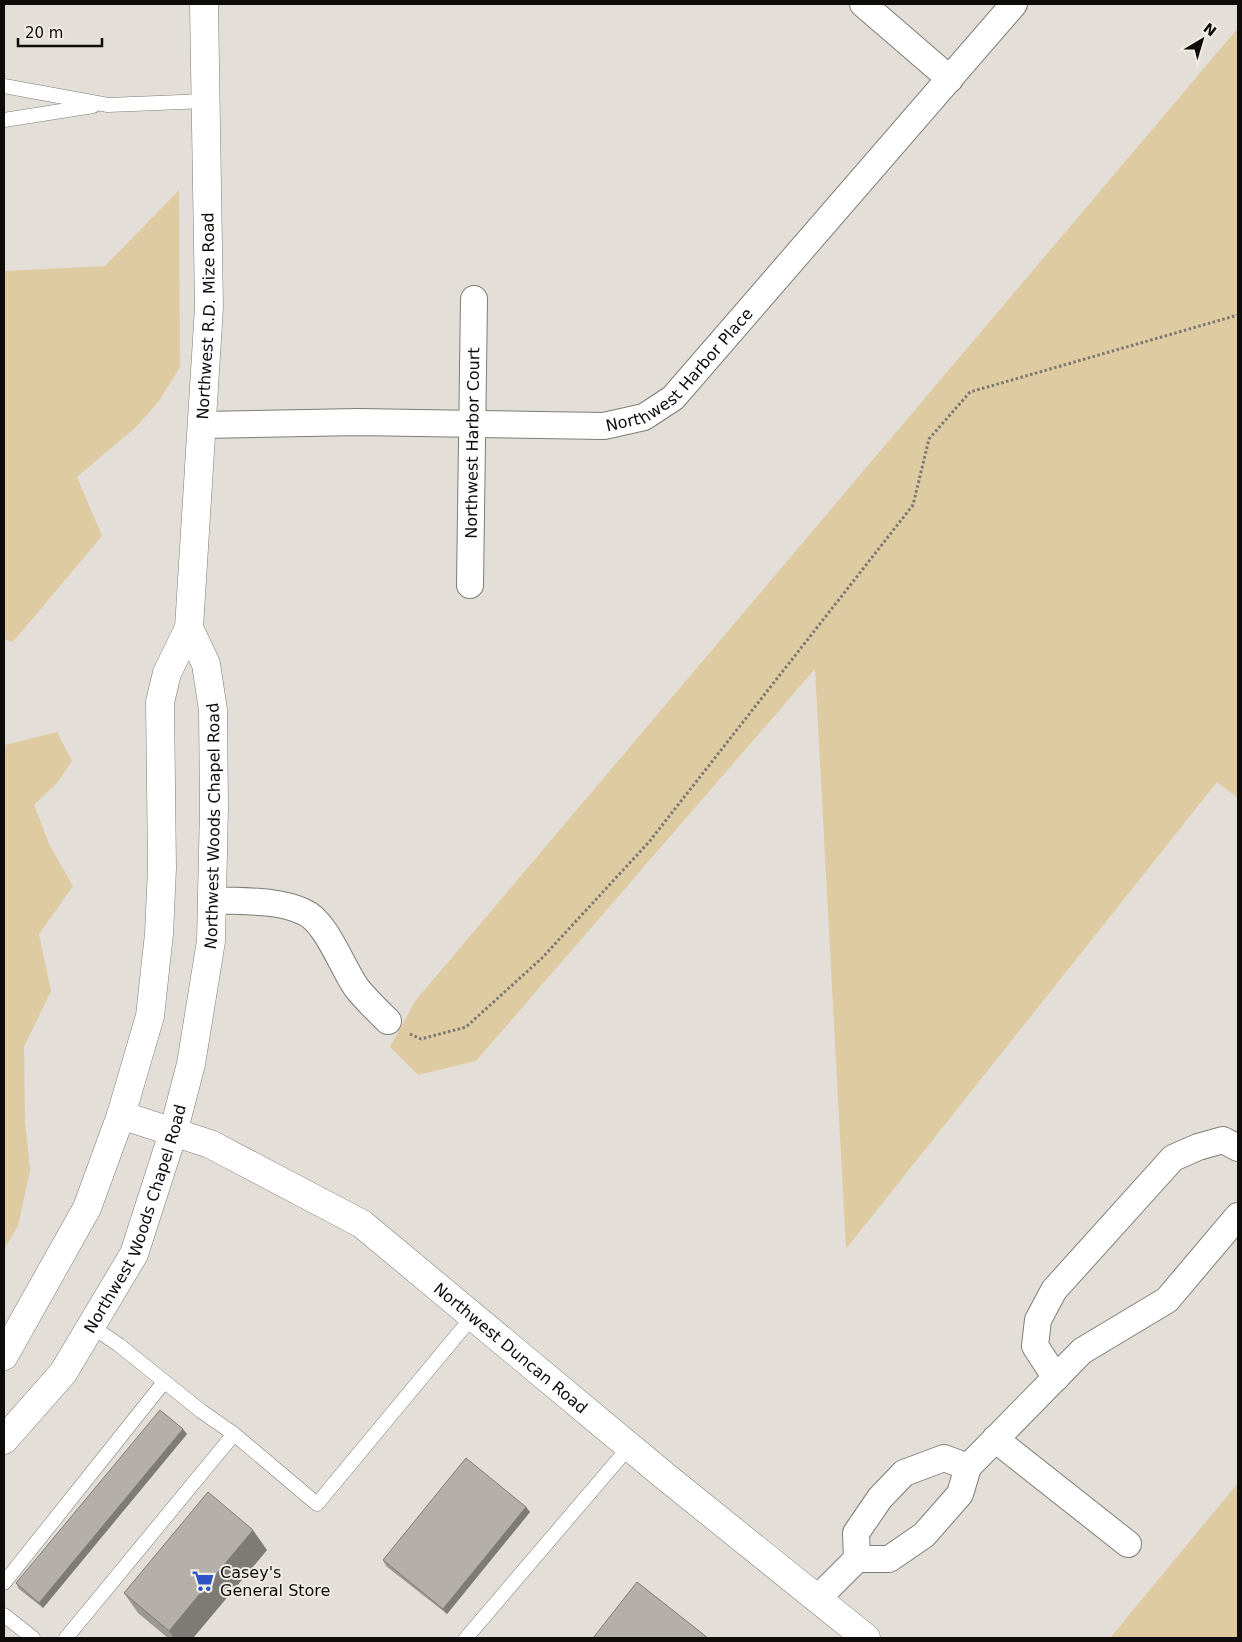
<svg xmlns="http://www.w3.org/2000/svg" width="1242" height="1642" viewBox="0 0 1242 1642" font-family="'DejaVu Sans',sans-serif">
	<rect width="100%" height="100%" fill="#e3dfd8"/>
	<path fill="#dfcba1" d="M1238 28V798L1217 782 846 1249 815 669 476 1061 418 1075 390 1047 415 1001Z
		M179 190 180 367 159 401 136 427 77 477 102 536 13 642 4 639V271L105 266Z
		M57 732 72 761 58 782 34 805 50 846 73 886 39 934 51 991 24 1047 25 1119 30 1171 18 1226 4 1249V745Z
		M1238 1483V1638H1110Z"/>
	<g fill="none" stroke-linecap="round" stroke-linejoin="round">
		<g stroke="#7f7c75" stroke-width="15">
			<path id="service" d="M4 86 108 105 206 101
				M4 120 93 106
				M91 1326 119 1345 201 1411 234 1434 317 1504 473 1316
				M4 1583 164 1382
				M4 1615 33 1638
				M66 1638 234 1434
				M466 1638 629 1447"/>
		</g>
		<g stroke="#7f7c75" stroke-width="28">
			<g id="minor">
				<path d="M863 4 950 79"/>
				<path id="s1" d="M202 425 358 422 604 426 644 417 673 398 1014 4"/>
				<path id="s2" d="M470 585 474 299"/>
				<path d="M212 900C242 902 276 899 304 912 326 921 342 967 356 987 365 999 377 1010 388 1021"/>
				<path d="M1056 1378 1035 1346 1038 1320 1054 1290 1173 1158 1198 1147 1223 1140 1238 1148"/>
				<path d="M995 1439 1128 1544"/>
				<path d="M968 1467 1082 1351 1167 1300 1238 1216"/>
				<path d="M817 1599 857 1559H889L924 1535 960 1494 968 1467 944 1458 904 1473 880 1498 856 1533 857 1559"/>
			</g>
		</g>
		<g stroke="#7f7c75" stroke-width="29">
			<g id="tertiary">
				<path id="s3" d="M121 1115 210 1144 362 1224 666 1477 866 1638"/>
			</g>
		</g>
		<g stroke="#7f7c75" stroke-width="29">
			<g id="secondary">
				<path id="s4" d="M4 1356 87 1208 121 1115 150 1016 159 934 162 868 160 702 167 673 189 628 209 307 204 4"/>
				<path id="s5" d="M4 1440 63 1373 134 1254 173 1133 191 1064 211 941 214 807 213 710 206 664 189 628"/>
			</g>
		</g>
		<path stroke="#7a7772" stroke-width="3" stroke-dasharray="2.5 2.5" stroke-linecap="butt" d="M410 1034 421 1039 466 1027 542 958 649 842 913 505 929 439 970 392 1238 315"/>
		<use href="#service" stroke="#fff" stroke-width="14"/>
		<use href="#minor" stroke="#fff" stroke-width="26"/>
		<use href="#tertiary" stroke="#fff" stroke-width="28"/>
		<use href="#secondary" stroke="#fff" stroke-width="28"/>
	</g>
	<path fill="#9b9791" d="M187 1434 43 1608 19 1589 16 1583Z
		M526 1507 530 1512 447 1614 386 1566 383 1560Z
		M267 1550 193 1638H168L138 1613 124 1593Z"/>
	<path fill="#7e7b76" d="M183 1429 187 1434 43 1608 39 1603Z
		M526 1507 530 1512 447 1614 443 1609Z
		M253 1530 267 1550 193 1638H174L169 1631Z"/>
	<path fill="#b4b0a9" stroke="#7e7b76" d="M160 1410 183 1429 39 1603 16 1583Z
		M466 1458 526 1507 443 1609 383 1560Z
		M208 1492 253 1530 169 1631 124 1593Z
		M637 1582 708 1638H593Z"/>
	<defs>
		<g id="supermarket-bare" transform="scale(1.725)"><path d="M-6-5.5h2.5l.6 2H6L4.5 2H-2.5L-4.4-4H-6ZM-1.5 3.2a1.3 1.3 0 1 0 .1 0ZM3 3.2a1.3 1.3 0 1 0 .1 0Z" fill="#2d54c4" stroke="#f0ece5" stroke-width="2.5" paint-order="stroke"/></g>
	</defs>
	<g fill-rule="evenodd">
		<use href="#supermarket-bare" x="203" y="1581"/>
	</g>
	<g text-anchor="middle" stroke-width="4" stroke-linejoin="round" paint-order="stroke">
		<g font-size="16" fill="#0e0c0a" stroke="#f0ece5">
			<text dy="6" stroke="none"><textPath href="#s4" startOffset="1079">Northwest R.D. Mize Road</textPath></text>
			<text dy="6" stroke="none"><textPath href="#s1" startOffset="499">Northwest Harbor Place</textPath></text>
			<text dy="6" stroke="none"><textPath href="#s2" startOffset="142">Northwest Harbor Court</textPath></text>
			<text dy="6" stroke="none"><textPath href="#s5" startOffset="666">Northwest Woods Chapel Road</textPath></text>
			<text dy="6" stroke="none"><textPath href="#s5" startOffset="261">Northwest Woods Chapel Road</textPath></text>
			<text dy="6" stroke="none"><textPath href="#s3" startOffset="459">Northwest Duncan Road</textPath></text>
		</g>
		<g font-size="16" fill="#0e0c0a" stroke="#f0ece5" text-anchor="start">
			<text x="220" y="1578">Casey's<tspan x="220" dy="18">General Store</tspan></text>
		</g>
	</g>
	<rect width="1242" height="1642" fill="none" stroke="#0e0c0a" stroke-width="10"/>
	<g transform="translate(1202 40) rotate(38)" stroke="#f0ece5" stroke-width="4" paint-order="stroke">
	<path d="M0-4L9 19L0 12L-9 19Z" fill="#0e0c0a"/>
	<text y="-8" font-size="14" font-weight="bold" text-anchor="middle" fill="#0e0c0a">N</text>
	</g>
	<path d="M18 38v8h84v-8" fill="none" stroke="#0e0c0a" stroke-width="2.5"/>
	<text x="25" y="38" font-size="15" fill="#0e0c0a" stroke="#f0ece5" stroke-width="4" paint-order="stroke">20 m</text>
</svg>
